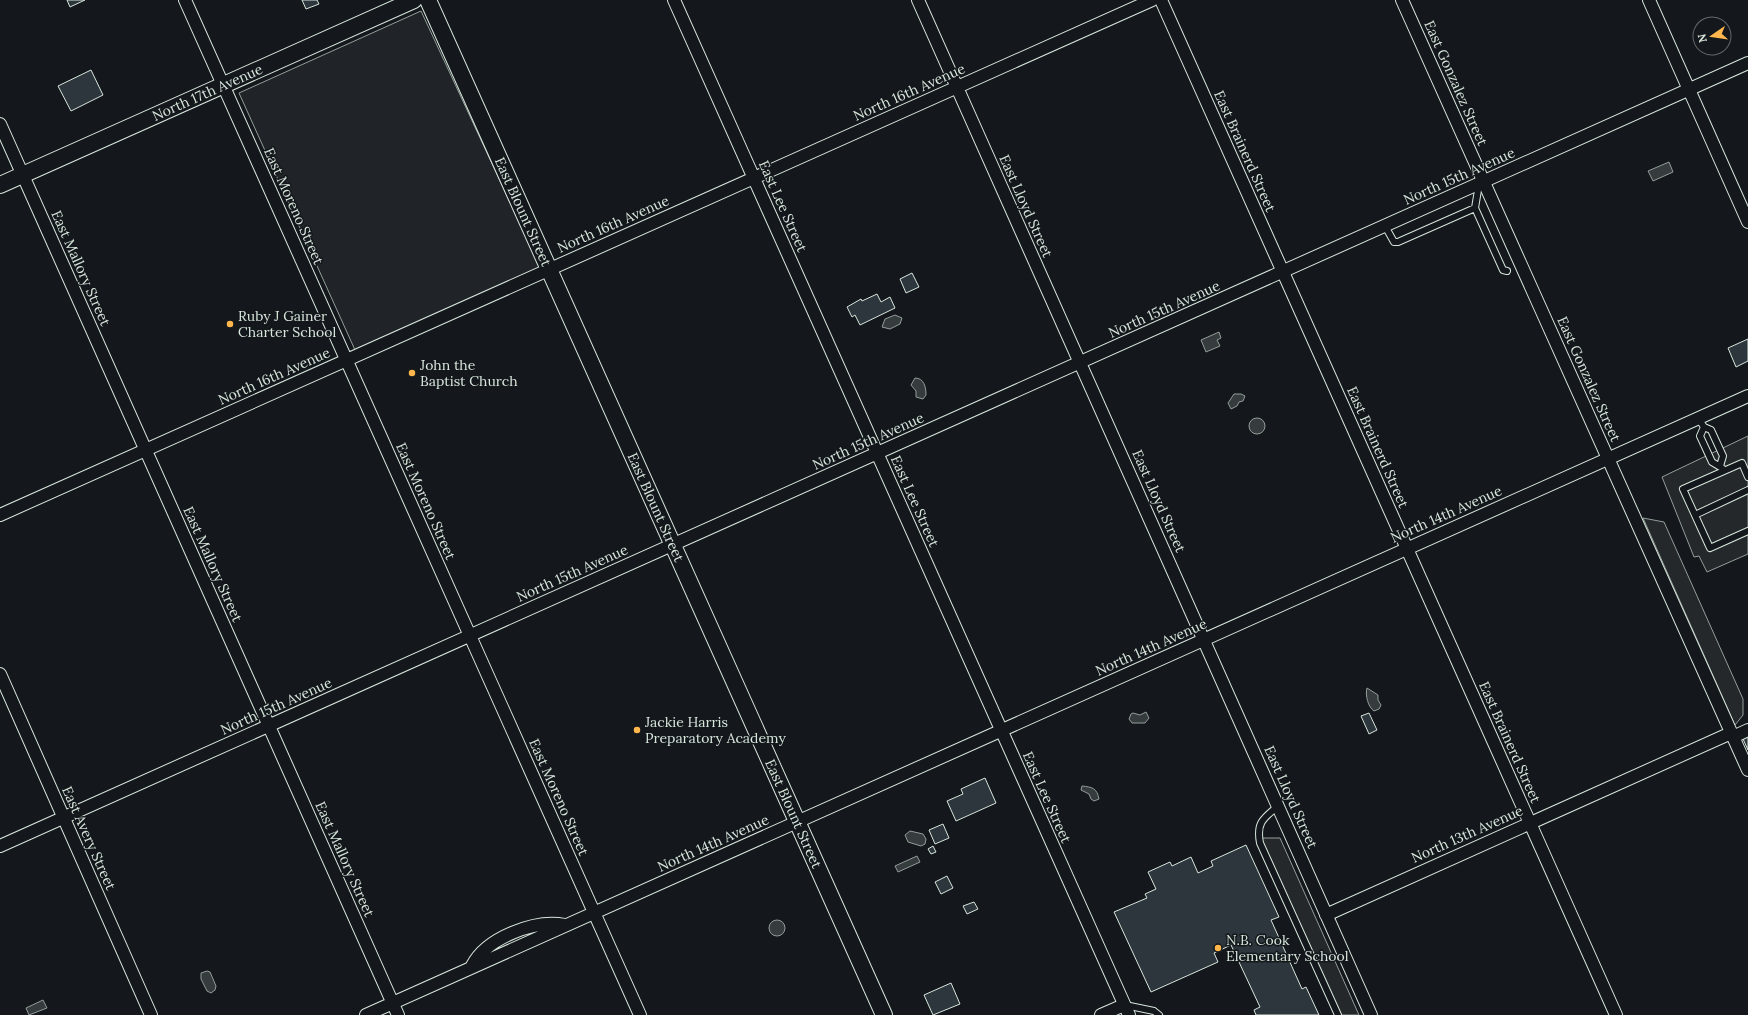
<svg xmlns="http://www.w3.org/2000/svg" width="1748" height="1015" viewBox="0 0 1748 1015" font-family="Lora,serif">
	<rect width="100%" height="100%" fill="#14181c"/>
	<path fill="#202428" stroke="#939e99" d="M421 11 541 269 355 350 239 93Z"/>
	<path fill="#24282b" stroke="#939e99" d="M1748 436V554L1707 572 1699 556 1694 557 1662 477Z
		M1643 518 1664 522 1743 699V715L1735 725Z
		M1259 838H1280L1359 1015H1338Z"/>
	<path fill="#363b3e" stroke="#939e99" d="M1669 162 1673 172 1653 181 1648 171Z
		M895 315 902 318 900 324 890 329 882 327 885 319Z
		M1219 332 1221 338 1217 340 1220 346 1206 352 1201 340Z
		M915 378C924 378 926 387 926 395L923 399 916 397V391L911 385Z
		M1234 394H1241L1245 396 1243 401 1239 402 1237 406 1231 409 1228 403Z
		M1249 426a8 8 0 1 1 16 0a8 8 0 1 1-16 0Z
		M1367 688 1378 695V700L1381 705 1379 709 1374 711C1368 707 1365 695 1367 688Z
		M1146 712 1149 718 1145 723H1132L1129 719 1131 714 1133 713 1140 715Z
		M1082 786C1092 787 1097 788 1099 799L1094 801 1091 799 1089 794 1081 790Z
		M910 831 923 834 926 839 925 844 921 846 908 842 905 835Z
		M917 856 920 862 898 872 895 866Z
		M769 928a8 8 0 1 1 16 0a8 8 0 1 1-16 0Z
		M207 971 210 972 216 986 215 990 211 993 207 991 201 979V973Z
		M43 1000 47 1008 29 1015 26 1008Z"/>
	<path fill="#2c363c" stroke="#d8e6dc" d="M67 0H85L70 7Z
		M302 0H317L319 4 306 9Z
		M91 70 103 95 71 111 58 86Z
		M912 273 919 287 906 293 900 279Z
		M877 294 881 302 890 297 895 308 860 325 855 315 852 317 847 307 861 299 862 301Z
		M1748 339V361L1736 367 1728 348Z
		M1369 713 1377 730 1369 734 1361 716Z
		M1748 726V750L1739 730Z
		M985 778 996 803 956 821 947 801 963 794 961 789Z
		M943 824 949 838 935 844 929 830Z
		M1246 845 1279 917 1271 920 1302 989 1306 987 1319 1015H1256L1254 1010 1260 1007 1231 945 1214 953 1218 962 1151 992 1114 912 1147 898 1145 894 1156 889 1148 872 1170 862 1172 866 1191 857 1198 873 1213 866 1211 861Z
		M933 846 936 852 931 854 928 849Z
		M947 876 953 888 941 894 935 882Z
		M974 902 978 909 967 914 963 906Z
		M951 983 960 1004 933 1015 924 995Z"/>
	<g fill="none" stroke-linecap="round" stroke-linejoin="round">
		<g stroke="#d8e6dc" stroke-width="8">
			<path id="service" d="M1479 184 1475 208 1503 270 1507 271
				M1385 226 1394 242H1398L1475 208
				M1698 418 1704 427 1711 430 1723 456 1720 466
				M1704 427 1700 436 1712 462 1722 468
				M1748 477 1742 463 1683 489 1710 548 1748 531
				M1695 515 1748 490
				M1278 806C1264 818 1256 822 1260 843L1338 1015
				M1125 1005 1154 1011 1159 1015"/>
		</g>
		<g stroke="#d8e6dc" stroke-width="14">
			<path id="minor" d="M185 0 640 1015
				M674 0 1129 1015
				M918 0 1371 1015
				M1161 0 1616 1015
				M1402 0 1748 770
				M1649 0 1748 222
				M0 124 398 1015
				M0 515 1152 0
				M0 674 151 1015
				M1733 737 1748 730
				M0 846 1748 63
				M1326 915 1731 733
				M472 966C486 938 535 919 565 925
				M366 1015 1748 396
				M1101 1015 1124 1005"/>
		</g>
		<g stroke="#d8e6dc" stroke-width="18">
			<g id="tertiary">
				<path id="s1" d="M428 0 884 1015"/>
				<path id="s2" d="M0 185 414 0"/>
			</g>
		</g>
		<use href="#service" stroke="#14181c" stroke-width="6"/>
		<use href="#minor" stroke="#14181c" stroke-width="12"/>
		<use href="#tertiary" stroke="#14181c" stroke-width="16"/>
	</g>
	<g fill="#ffb74d" stroke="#14181c" stroke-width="1.5">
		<circle cx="230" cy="324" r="4"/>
		<circle cx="412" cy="373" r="4"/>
		<circle cx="637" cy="730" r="4"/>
		<circle cx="1218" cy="948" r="4"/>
	</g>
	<g text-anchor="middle" stroke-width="3" stroke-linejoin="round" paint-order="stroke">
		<g font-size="14" fill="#d8e6dc" stroke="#14181c">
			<text transform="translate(1456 83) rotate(66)" y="5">East Gonzalez Street</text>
			<text transform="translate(909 92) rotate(-24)" y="5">North 16th Avenue</text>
			<text dy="5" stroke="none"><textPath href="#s2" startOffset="227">North 17th Avenue</textPath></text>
			<text transform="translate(1245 151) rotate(66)" y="5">East Brainerd Street</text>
			<text transform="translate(1459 176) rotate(-24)" y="5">North 15th Avenue</text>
			<text transform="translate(294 206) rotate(66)" y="5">East Moreno Street</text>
			<text transform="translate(783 206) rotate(66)" y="5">East Lee Street</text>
			<text transform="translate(1026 206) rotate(66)" y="5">East Lloyd Street</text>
			<text dy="5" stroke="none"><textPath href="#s1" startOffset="232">East Blount Street</textPath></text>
			<text transform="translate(613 224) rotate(-24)" y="5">North 16th Avenue</text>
			<text transform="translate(81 268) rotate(66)" y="5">East Mallory Street</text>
			<text transform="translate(1164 309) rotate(-24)" y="5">North 15th Avenue</text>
			<text transform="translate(274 376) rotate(-24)" y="5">North 16th Avenue</text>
			<text transform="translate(1589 379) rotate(66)" y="5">East Gonzalez Street</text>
			<text transform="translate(868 441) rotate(-24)" y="5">North 15th Avenue</text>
			<text transform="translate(1378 447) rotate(66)" y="5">East Brainerd Street</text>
			<text transform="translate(426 501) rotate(66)" y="5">East Moreno Street</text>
			<text transform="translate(915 501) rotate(66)" y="5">East Lee Street</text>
			<text transform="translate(1159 501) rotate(66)" y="5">East Lloyd Street</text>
			<text dy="5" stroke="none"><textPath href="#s1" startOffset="556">East Blount Street</textPath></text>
			<text transform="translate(1446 514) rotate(-24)" y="5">North 14th Avenue</text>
			<text transform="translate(213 564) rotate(66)" y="5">East Mallory Street</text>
			<text transform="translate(572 573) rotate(-24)" y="5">North 15th Avenue</text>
			<text transform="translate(1151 647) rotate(-24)" y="5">North 14th Avenue</text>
			<text transform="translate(276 706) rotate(-24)" y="5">North 15th Avenue</text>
			<text transform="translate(1510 742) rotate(66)" y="5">East Brainerd Street</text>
			<text transform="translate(559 797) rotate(66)" y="5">East Moreno Street</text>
			<text transform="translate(1047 797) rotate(66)" y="5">East Lee Street</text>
			<text transform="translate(1291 797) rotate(66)" y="5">East Lloyd Street</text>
			<text dy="5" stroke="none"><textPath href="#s1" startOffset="892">East Blount Street</textPath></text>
			<text transform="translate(1467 834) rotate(-24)" y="5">North 13th Avenue</text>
			<text transform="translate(89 838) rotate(66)" y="5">East Avery Street</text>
			<text transform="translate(713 843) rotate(-24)" y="5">North 14th Avenue</text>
			<text transform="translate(345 859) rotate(66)" y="5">East Mallory Street</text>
		</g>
		<g font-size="14" fill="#d8e6dc" stroke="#14181c" text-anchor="start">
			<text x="238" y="321">Ruby J Gainer<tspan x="238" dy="16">Charter School</tspan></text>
			<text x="420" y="370">John the<tspan x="420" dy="16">Baptist Church</tspan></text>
			<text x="645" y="727">Jackie Harris<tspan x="645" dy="16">Preparatory Academy</tspan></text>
			<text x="1226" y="945">N.B. Cook<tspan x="1226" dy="16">Elementary School</tspan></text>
		</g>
	</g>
	<g transform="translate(1712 36) rotate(257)"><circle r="19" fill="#14181c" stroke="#626a69"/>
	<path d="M0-3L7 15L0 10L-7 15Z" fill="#ffb74d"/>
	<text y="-6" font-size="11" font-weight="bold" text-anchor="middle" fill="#d8e6dc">N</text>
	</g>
</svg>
